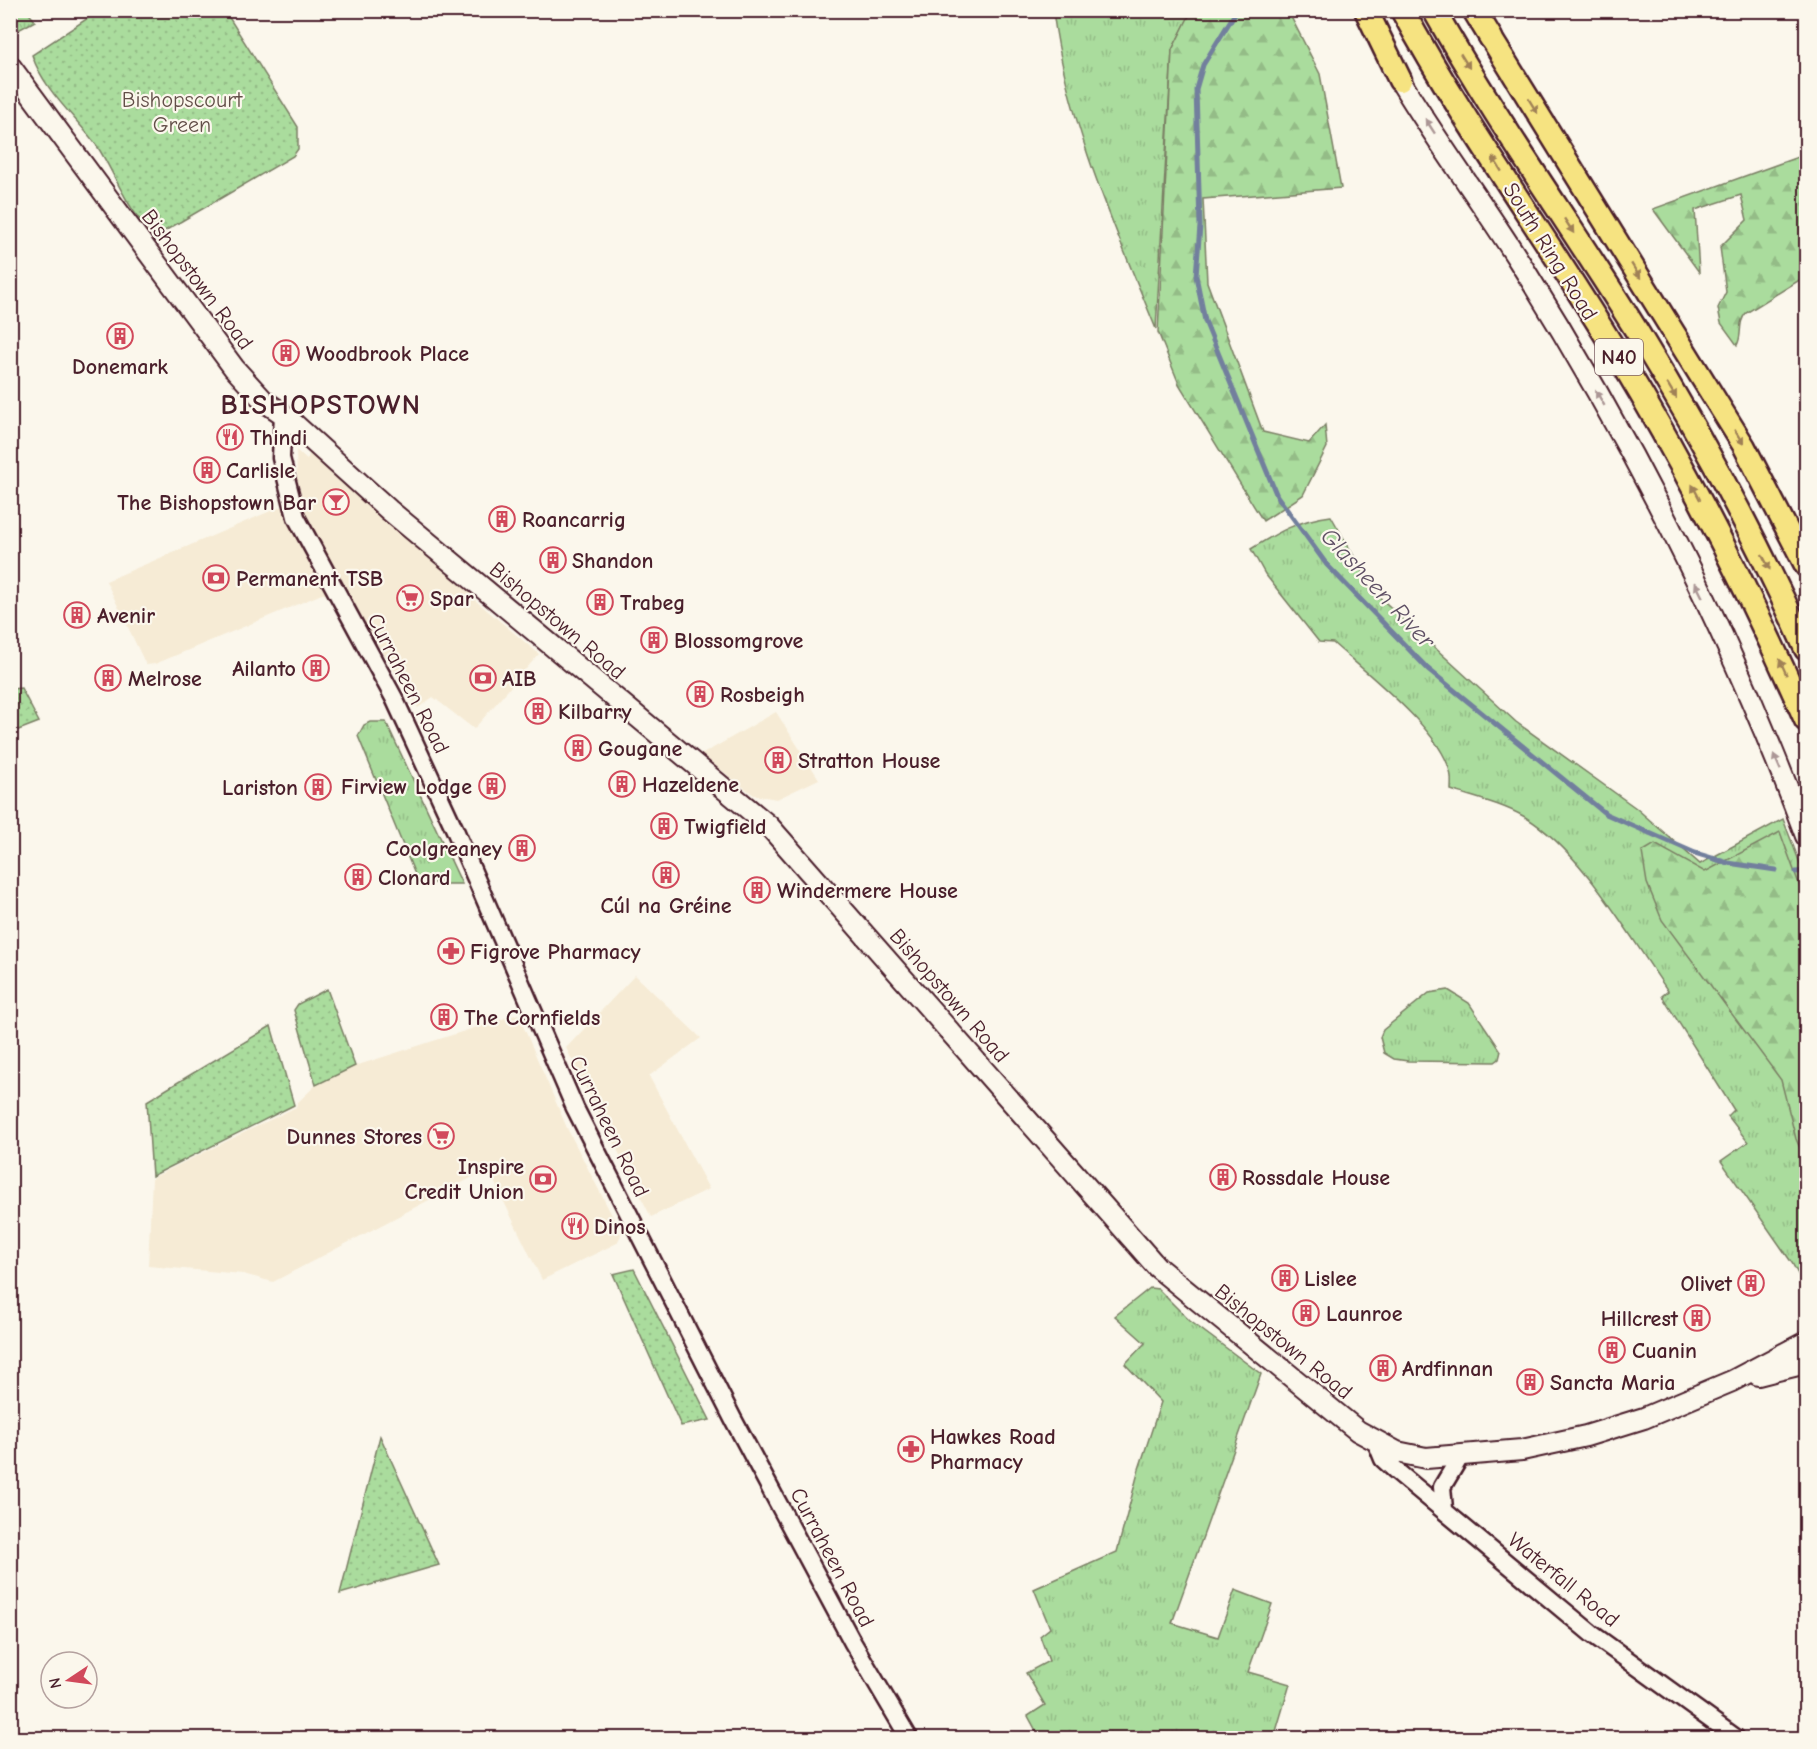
<svg xmlns="http://www.w3.org/2000/svg" width="1817" height="1749" viewBox="0 0 1817 1749" font-family="'Comic Neue',sans-serif">
	<defs>
		<pattern id="grass-tufts" width="24" height="20" patternUnits="userSpaceOnUse" patternTransform="scale(1.5)"><rect width="24" height="20" fill="#aadc9d"/><path d="M3 7l-1-3M5 7V3M7 7l1-3M15 17l-1-3M17 17v-4M19 17l1-3" fill="none" stroke="#94bc87"/></pattern>
		<pattern id="forest-firs" width="22" height="20" patternUnits="userSpaceOnUse" patternTransform="scale(1.5)"><rect width="22" height="20" fill="#aadc9d"/><path d="M5 1l3.5 6h-7zM16 11l3.5 6h-7z" fill="#94bc87"/></pattern>
		<pattern id="park-dots" width="8" height="8" patternUnits="userSpaceOnUse" patternTransform="scale(1.5)"><rect width="8" height="8" fill="#aadc9d"/><path d="M2 2h.1M6 6h.1" fill="none" stroke="#94bc87" stroke-width="1.8" stroke-linecap="round"/></pattern>
	</defs>
	<rect width="100%" height="100%" fill="#fbf7ec"/>
	<filter id="ink" filterUnits="userSpaceOnUse"><feTurbulence type="fractalNoise" baseFrequency=".0167" numOctaves="2"/><feDisplacementMap in="SourceGraphic" scale="12" xChannelSelector="R" yChannelSelector="G"/><feConvolveMatrix kernelMatrix="1 2 1 2 8 2 1 2 1" color-interpolation-filters="sRGB"/></filter>
	<g filter="url(#ink)">
		<path fill="#f6ebd5" d="M296 450 307 460 310 451 474 590 469 595 539 654 474 729 433 697 418 708 347 596 322 594 155 664 146 665 106 581 280 507 304 508 297 479Z
			M776 712 819 779 777 799 754 795 701 755Z
			M635 975 701 1038 649 1076 709 1189 651 1217 566 1048Z
			M518 1014 567 1128 616 1223 621 1235 617 1243 542 1280 488 1169 273 1282 243 1274 148 1266 152 1178 296 1107 297 1103 316 1085 355 1066Z"/>
		<path fill="url(#grass-tufts)" stroke="#7a7e64" stroke-width="1.5" d="M10 11H27L35 21 11 34Z
			M1053 11H1192L1172 50 1156 329C1114 226 1067 121 1053 11Z
			M1331 516 1375 593 1516 722 1636 808 1700 864 1783 819 1806 879V1289L1792 1263 1721 1161 1748 1142 1728 1116 1734 1110 1662 996 1668 991C1630 937 1582 851 1525 817 1502 804 1476 798 1451 790 1451 784 1452 777 1450 772 1441 730 1365 672 1333 643L1319 642 1265 574 1251 549C1278 532 1299 520 1331 516Z
			M370 722H386L462 884H437L416 877 358 736 364 725Z
			M1448 990 1469 1003 1501 1051 1499 1059 1495 1062 1408 1061 1394 1059 1384 1053 1380 1037 1383 1030 1429 993Z
			M1150 1288 1158 1289 1190 1321 1261 1374 1172 1623 1218 1637 1235 1590 1272 1604 1248 1672 1290 1684 1274 1738H1040L1028 1716 1045 1705 1026 1673 1049 1661 1040 1636 1050 1628 1034 1589 1117 1552 1139 1469 1161 1402 1125 1364 1145 1343 1115 1316Z"/>
		<path fill="url(#forest-firs)" stroke="#7a7e64" stroke-width="1.5" d="M1192 10 1288 11 1320 74 1341 188 1203 199 1207 282 1263 432 1309 443 1325 425 1327 447 1303 495 1263 521 1179 384 1158 332 1172 50Z
			M1806 154V276L1746 313C1737 323 1743 335 1737 345L1721 323 1718 308 1726 292 1720 247 1747 220 1741 195 1695 210 1699 272 1653 209Z
			M1780 832 1806 903V1161L1796 1139 1781 1080 1662 920 1647 883 1642 852 1655 844 1705 872Z"/>
		<path fill="url(#park-dots)" stroke="#7a7e64" stroke-width="1.5" d="M100 10 225 11 298 127V149L293 156 156 236C129 216 115 173 97 146 75 116 44 91 32 55Z
			M21 688 39 722 11 733V689Z
			M327 989 355 1066 316 1085 294 1010 298 1004Z
			M271 1026 294 1105 152 1176 147 1101Z
			M634 1269 710 1420 681 1426 613 1274Z
			M380 1436 439 1565 340 1594Z"/>
		<g fill="none" stroke-linecap="round" stroke-linejoin="round">
			<path stroke="#727f9d" stroke-width="5" d="M1237 10 1203 65 1196 89 1200 226 1196 276 1205 321 1277 496 1327 565 1428 669 1606 814 1695 853 1728 863 1776 870
				M1796 872 1806 871"/>
			<g stroke="#4a1f2b" stroke-width="21">
				<path id="tertiary" d="M283 414 281 458 296 517 394 698 455 830 575 1108 733 1419 853 1643 909 1738
					M1376 1442 1383 1459 1395 1470 1592 1634 1736 1738
					M1444 1509 1442 1487 1460 1457"/>
			</g>
			<g stroke="#4a1f2b" stroke-width="24">
				<path id="secondary" d="M10 66 234 368 264 401 283 414 389 510 769 826 1157 1267 1358 1431 1397 1452 1426 1458 1522 1450 1586 1436 1644 1418 1732 1381 1806 1342
					M1392 67C1431 134 1478 196 1519 261 1632 441 1731 636 1806 836
					M1758 1375 1806 1363"/>
			</g>
			<g stroke="#4a1f2b" stroke-width="26">
				<path id="primary" d="M1491 38 1744 446 1806 566"/>
			</g>
			<g stroke="#4a1f2b" stroke-width="27">
				<path id="trunk" d="M1366 10 1400 80
					M1402 10C1467 130 1549 240 1619 357 1690 474 1751 596 1806 720
					M1434 10C1496 121 1571 225 1638 333 1701 435 1757 540 1806 649
					M1474 10 1491 38"/>
			</g>
			<use href="#tertiary" stroke="#fbf7ec" stroke-width="16"/>
			<use href="#secondary" stroke="#fbf7ec" stroke-width="20"/>
			<use href="#primary" stroke="#f6e381" stroke-width="21"/>
			<use href="#trunk" stroke="#f6e381" stroke-width="22"/>
		</g>
		<defs><path id="oneway-solid" d="M-6-.8H1V-3.2L6.5 0L1 3.2V.8H-6Z" transform="scale(1.5)"/></defs>
		<g fill="#a08156">
			<use href="#oneway-solid" transform="translate(1465 61) rotate(58)"/>
			<use href="#oneway-solid" transform="translate(1533 106) rotate(58)"/>
			<use href="#oneway-solid" transform="translate(1497 164) rotate(-122)"/>
			<use href="#oneway-solid" transform="translate(1569 226) rotate(57)"/>
			<use href="#oneway-solid" transform="translate(1636 271) rotate(58)"/>
			<use href="#oneway-solid" transform="translate(1672 391) rotate(59)"/>
			<use href="#oneway-solid" transform="translate(1739 437) rotate(58)"/>
			<use href="#oneway-solid" transform="translate(1696 492) rotate(-118)"/>
			<use href="#oneway-solid" transform="translate(1766 562) rotate(63)"/>
			<use href="#oneway-solid" transform="translate(1783 667) rotate(-114)"/>
		</g>
		<g fill="#ab9695">
			<use href="#oneway-solid" transform="translate(1430 126) rotate(-123)"/>
			<use href="#oneway-solid" transform="translate(1600 398) rotate(-120)"/>
			<use href="#oneway-solid" transform="translate(1699 590) rotate(-116)"/>
			<use href="#oneway-solid" transform="translate(1777 762) rotate(-114)"/>
		</g>
	</g>
	<defs>
		<g id="building-ring" transform="scale(1.35)"><circle r="9.5" fill="#fbf7ec" stroke="#d1495b" stroke-width="1.5"/><path d="M-4-6H4V6H1V3H-1V6H-4ZM-2.5-4.3h1.7v1.8h-1.7ZM.8-4.3h1.7v1.8H.8ZM-2.5-1h1.7V.8h-1.7ZM.8-1h1.7V.8H.8Z" fill="#d1495b"/></g>
		<g id="restaurant-ring" transform="scale(1.35)"><circle r="9.5" fill="#fbf7ec" stroke="#d1495b" stroke-width="1.5"/><path d="M-5-6h1v4h1v-4h1v4h1v-4h1v5L-1.5 .5V6h-2V.5L-5-1ZM5-6V6H3V1.5H1.5Q1.5-4 5-6Z" fill="#d1495b"/></g>
		<g id="bar-ring" transform="scale(1.35)"><circle r="9.5" fill="#fbf7ec" stroke="#d1495b" stroke-width="1.5"/><path d="M-6-5H6L.8 .8V4.5H3.5V6h-7V4.5H-.8V.8Z" fill="#d1495b"/></g>
		<g id="bank-ring" transform="scale(1.35)"><circle r="9.5" fill="#fbf7ec" stroke="#d1495b" stroke-width="1.5"/><path d="M-6-4H6V4H-6ZM0-2.3a2.3 2.3 0 1 0 0 4.6a2.3 2.3 0 1 0 0-4.6Z" fill="#d1495b"/></g>
		<g id="supermarket-ring" transform="scale(1.35)"><circle r="9.5" fill="#fbf7ec" stroke="#d1495b" stroke-width="1.5"/><path d="M-6-5.5h2.5l.6 2H6L4.5 2H-2.5L-4.4-4H-6ZM-1.5 3.2a1.3 1.3 0 1 0 .1 0ZM3 3.2a1.3 1.3 0 1 0 .1 0Z" fill="#d1495b"/></g>
		<g id="pharmacy-ring" transform="scale(1.35)"><circle r="9.5" fill="#fbf7ec" stroke="#d1495b" stroke-width="1.5"/><path d="M-2-6h4v4h4v4h-4v4h-4v-4h-4v-4h4Z" fill="#d1495b"/></g>
	</defs>
	<g fill-rule="evenodd">
		<use href="#building-ring" x="120" y="336"/>
		<use href="#building-ring" x="286" y="353"/>
		<use href="#restaurant-ring" x="230" y="437"/>
		<use href="#building-ring" x="207" y="470"/>
		<use href="#bar-ring" x="336" y="502"/>
		<use href="#building-ring" x="502" y="519"/>
		<use href="#building-ring" x="553" y="560"/>
		<use href="#bank-ring" x="216" y="578"/>
		<use href="#supermarket-ring" x="410" y="598"/>
		<use href="#building-ring" x="600" y="602"/>
		<use href="#building-ring" x="77" y="615"/>
		<use href="#building-ring" x="654" y="640"/>
		<use href="#building-ring" x="316" y="668"/>
		<use href="#building-ring" x="108" y="678"/>
		<use href="#bank-ring" x="483" y="678"/>
		<use href="#building-ring" x="700" y="694"/>
		<use href="#building-ring" x="538" y="711"/>
		<use href="#building-ring" x="578" y="748"/>
		<use href="#building-ring" x="778" y="760"/>
		<use href="#building-ring" x="622" y="784"/>
		<use href="#building-ring" x="492" y="786"/>
		<use href="#building-ring" x="318" y="787"/>
		<use href="#building-ring" x="664" y="826"/>
		<use href="#building-ring" x="522" y="848"/>
		<use href="#building-ring" x="666" y="875"/>
		<use href="#building-ring" x="358" y="877"/>
		<use href="#building-ring" x="757" y="890"/>
		<use href="#pharmacy-ring" x="451" y="951"/>
		<use href="#building-ring" x="444" y="1017"/>
		<use href="#supermarket-ring" x="441" y="1136"/>
		<use href="#building-ring" x="1223" y="1177"/>
		<use href="#bank-ring" x="543" y="1179"/>
		<use href="#restaurant-ring" x="575" y="1226"/>
		<use href="#building-ring" x="1285" y="1278"/>
		<use href="#building-ring" x="1751" y="1283"/>
		<use href="#building-ring" x="1306" y="1313"/>
		<use href="#building-ring" x="1697" y="1318"/>
		<use href="#building-ring" x="1612" y="1350"/>
		<use href="#building-ring" x="1383" y="1368"/>
		<use href="#building-ring" x="1530" y="1382"/>
		<use href="#pharmacy-ring" x="911" y="1449"/>
	</g>
	<g text-anchor="middle" stroke-width="4.5" stroke-linejoin="round" paint-order="stroke">
		<rect fill="#fbf7ec" stroke="#7f6065" stroke-width="1.5" x="1595" y="339" width="48" height="36" rx="4.5"/>
		<g font-size="21" font-weight="bold" fill="#4a1f2b">
			<text x="1619" y="364">N40</text>
		</g>
		<g font-size="22" fill="#624e48" stroke="#fbf7ec">
			<text x="182" y="107">Bishopscourt<tspan x="182" dy="25">Green</tspan></text>
		</g>
		<g font-size="22" fill="#4a1f2b" stroke="#fbf7ec">
			<text transform="translate(1551 251) rotate(58)" y="8">South Ring Road</text>
			<text transform="translate(198 279) rotate(53)" y="8">Bishopstown Road</text>
			<text transform="translate(558 620) rotate(40)" y="8">Bishopstown Road</text>
			<text transform="translate(409 683) rotate(63)" y="8">Curraheen Road</text>
			<text transform="translate(950 995) rotate(49)" y="8">Bishopstown Road</text>
			<text transform="translate(610 1126) rotate(64)" y="8">Curraheen Road</text>
			<text transform="translate(1284 1341) rotate(39)" y="8">Bishopstown Road</text>
			<text transform="translate(833 1557) rotate(62)" y="8">Curraheen Road</text>
			<text transform="translate(1564 1579) rotate(39)" y="8">Waterfall Road</text>
		</g>
		<g font-size="22" font-weight="bold" fill="#4a1f2b" stroke="#fbf7ec" text-anchor="start">
			<text x="306" y="361">Woodbrook Place</text>
			<text x="120" y="374" text-anchor="middle">Donemark</text>
			<text x="250" y="445">Thindi</text>
			<text x="226" y="478">Carlisle</text>
			<text x="316" y="510" text-anchor="end">The Bishopstown Bar</text>
			<text x="522" y="527">Roancarrig</text>
			<text x="572" y="568">Shandon</text>
			<text x="236" y="586">Permanent TSB</text>
			<text x="430" y="606">Spar</text>
			<text x="620" y="610">Trabeg</text>
			<text x="97" y="623">Avenir</text>
			<text x="674" y="648">Blossomgrove</text>
			<text x="296" y="676" text-anchor="end">Ailanto</text>
			<text x="128" y="686">Melrose</text>
			<text x="502" y="686">AIB</text>
			<text x="720" y="702">Rosbeigh</text>
			<text x="558" y="719">Kilbarry</text>
			<text x="598" y="756">Gougane</text>
			<text x="798" y="768">Stratton House</text>
			<text x="642" y="792">Hazeldene</text>
			<text x="472" y="794" text-anchor="end">Firview Lodge</text>
			<text x="298" y="795" text-anchor="end">Lariston</text>
			<text x="684" y="834">Twigfield</text>
			<text x="502" y="856" text-anchor="end">Coolgreaney</text>
			<text x="378" y="885">Clonard</text>
			<text x="777" y="898">Windermere House</text>
			<text x="666" y="913" text-anchor="middle">Cúl na Gréine</text>
			<text x="470" y="959">Figrove Pharmacy</text>
			<text x="464" y="1025">The Cornfields</text>
			<text x="422" y="1144" text-anchor="end">Dunnes Stores</text>
			<text x="524" y="1174" text-anchor="end">Inspire<tspan x="524" dy="25">Credit Union</tspan></text>
			<text x="1242" y="1185">Rossdale House</text>
			<text x="594" y="1234">Dinos</text>
			<text x="1304" y="1286">Lislee</text>
			<text x="1732" y="1291" text-anchor="end">Olivet</text>
			<text x="1326" y="1321">Launroe</text>
			<text x="1678" y="1326" text-anchor="end">Hillcrest</text>
			<text x="1632" y="1358">Cuanin</text>
			<text x="1402" y="1376">Ardfinnan</text>
			<text x="1550" y="1390">Sancta Maria</text>
			<text x="930" y="1444">Hawkes Road<tspan x="930" dy="25">Pharmacy</tspan></text>
		</g>
		<g font-size="24" font-style="italic" fill="#5e4f64" stroke="#fbf7ec">
			<text transform="translate(1378 588) rotate(47)" y="8">Glasheen River</text>
		</g>
		<g font-size="28" font-weight="bold" letter-spacing="1.5" fill="#4a1f2b" stroke="#fbf7ec">
			<text x="321" y="414">BISHOPSTOWN</text>
		</g>
	</g>
	<rect width="1817" height="1749" fill="none" stroke="#fbf7ec" stroke-width="36"/>
	<rect x="18" y="18" width="1781" height="1713" fill="none" stroke="#4a1f2b" stroke-width="2" filter="url(#ink)"/>
	<g transform="translate(69 1680) rotate(257)"><circle r="28" fill="#fbf7ec" stroke="#b4a19f" stroke-width="1.5"/>
	<path d="M0-4.5L10 22L0 15L-10 22Z" fill="#d1495b"/>
	<text y="-9" font-size="16" font-weight="bold" text-anchor="middle" fill="#4a1f2b">N</text>
	</g>
</svg>
